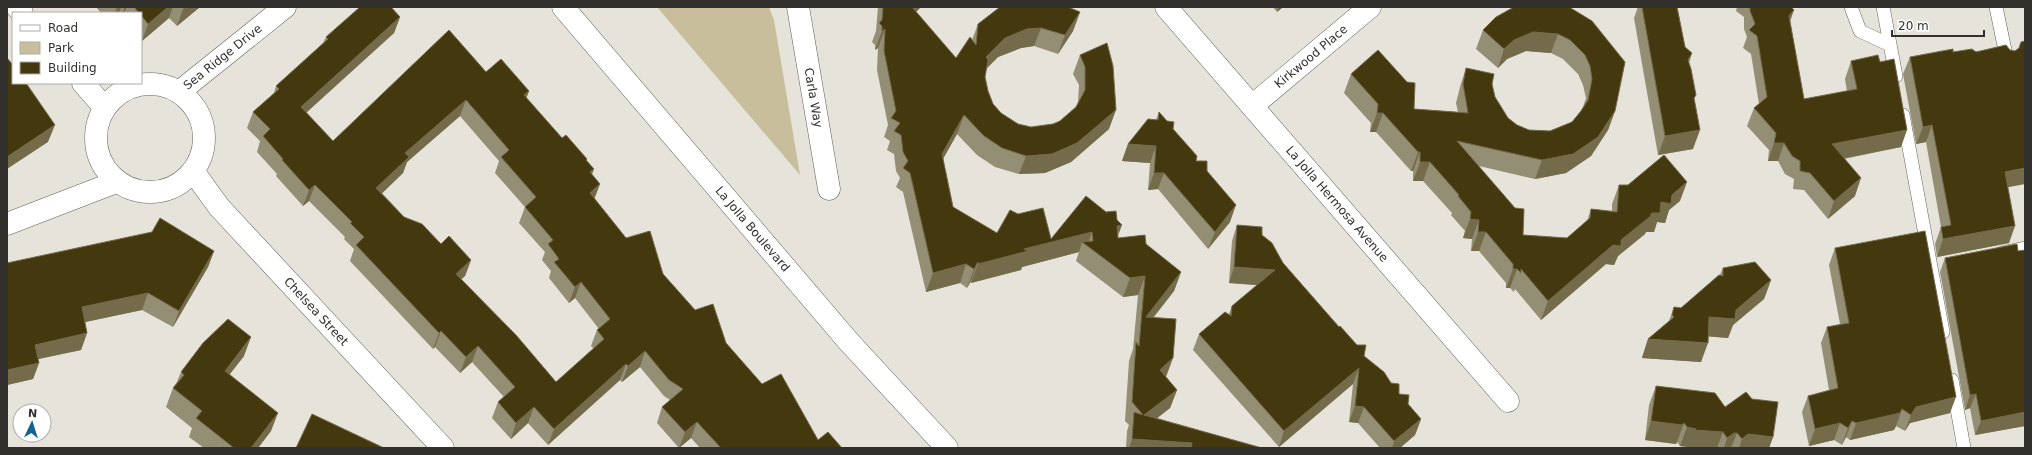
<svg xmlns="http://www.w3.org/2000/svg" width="2032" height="455" viewBox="0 0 2032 455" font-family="'DejaVu Sans',sans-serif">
	<rect width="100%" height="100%" fill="#e5e3da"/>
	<path fill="#c8be9b" d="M657 7H769L774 20 800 175Z"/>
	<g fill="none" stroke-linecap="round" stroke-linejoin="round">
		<g stroke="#64625a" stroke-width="14">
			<path id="service" d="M1851 7 1860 31 1890 45
				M1883 7 1896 76
				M1996 7 2007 60
				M1903 115 1943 332
				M2002 253 2025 248
				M1952 380 1964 448"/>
		</g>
		<g stroke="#64625a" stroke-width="23">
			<g id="minor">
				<path id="s1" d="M798 7 829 189"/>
				<path id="s2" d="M1166 7 1508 401"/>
				<path id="s3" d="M1252 106 1370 7"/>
				<path id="s4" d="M193 171 219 207 443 448"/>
				<path d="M7 224 116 182"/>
			</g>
		</g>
		<g stroke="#64625a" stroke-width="23">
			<g id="tertiary">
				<path d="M17 7 22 13"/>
				<path d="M83 83 104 107"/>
				<circle cx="150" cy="138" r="54"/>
				<path id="s5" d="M179 92 285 7"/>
			</g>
		</g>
		<g stroke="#64625a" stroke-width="23">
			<g id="primary">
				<path id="s6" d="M563 7 849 342 947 448"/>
			</g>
		</g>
		<use href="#service" stroke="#fff" stroke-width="13"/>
		<use href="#minor" stroke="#fff" stroke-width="22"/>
		<use href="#tertiary" stroke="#fff" stroke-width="22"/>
		<use href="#primary" stroke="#fff" stroke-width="22"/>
	</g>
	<path fill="#948e74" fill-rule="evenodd" d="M96 7H200L177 26 169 18 142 41 141 40V13H101Z
		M878 7H921L916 12 956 58 972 40 978 24 1080 12 1073 31 1058 54 1034 46 1021 48 998 57 986 69 985 77 988 91 993 104 1001 113 1018 124 1031 127 1053 124 1060 121 1076 107 1078 103 1079 85 1073 74 1080 55 1107 43 1109 129 1071 162 1045 173 1019 174 995 167 977 155 957 134 943 159 953 207 997 233 1051 239 1117 220 1122 225 1118 234V238L1146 244 1181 272 1174 291 1154 317 1166 377 1177 390 1170 408 1157 418 1262 448H1126L1127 431 1129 425 1125 421 1129 361 1133 349 1138 295 1123 297 1076 261 1079 252 1022 267 1021 270 971 283V281L967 288 960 283 926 292 903 192 896 187 900 178 896 171 894 154 887 150 890 141 884 137 888 125 877 70 878 48 875 50V45L872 42 876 31Z
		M1273 7H1283L1277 12Z
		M1569 7 1615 111 1608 130 1591 156 1566 173 1535 179 1479 166 1523 235 1567 238 1587 221 1591 209 1612 211V204L1619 185 1680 201 1669 210 1665 223 1657 222 1654 232H1646L1645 234 1618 256 1614 265 1606 264 1541 320 1515 289 1514 292 1510 288H1506V283L1479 251H1471L1472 239 1463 238 1465 231 1451 215 1452 213 1423 181H1413V171H1411L1376 132H1370L1371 123 1344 93 1351 74 1414 109 1458 112 1456 103 1460 87 1466 68 1492 84 1495 97 1508 118 1517 125 1529 130 1550 131 1572 122 1581 111 1583 107 1586 98 1583 85 1578 74 1563 59 1551 53 1526 51 1507 59 1498 68 1476 49 1483 30Z
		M1638 7H1677L1685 47 1689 63 1694 100 1693 149 1658 155 1634 18Z
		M1737 7H1791L1790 21 1804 99 1847 91 1845 79 1851 61 1901 147 1844 159 1855 196 1828 219 1804 190 1793 189 1794 179 1785 174 1778 161H1768L1769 150 1747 126 1754 108 1759 104 1751 54 1743 48 1747 37 1744 29V17L1736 11Z
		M400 17 394 33 306 112 333 141 486 72 529 91 526 98 562 138 587 159 586 160 592 175 594 198 626 238 663 274 695 310 726 343 762 384 818 440 842 448H700L691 438 679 448 657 423 662 407 670 400 664 396 640 367 622 382 620 380 548 445 528 423 511 439 492 418 498 402 504 397 472 362 460 373 435 347 433 349 350 261 354 249 344 239 345 237 309 201 303 206 276 176 277 174 257 152 260 141 247 128 253 112 274 93 276 86 323 43 326 37ZM460 116 499 161 495 173 525 207 519 223 545 252 542 260 551 271 549 278 569 303 575 298 599 329 597 330 591 346 594 349 556 382 461 279 465 276 471 260 441 244 404 217 382 193 403 173 407 162Z
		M2019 48 2008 188 2009 243 1937 257 1935 244 1941 227 1926 142 1916 144 1903 74 1910 57 1953 52 2010 50 2015 51Z
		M1159 112 1173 129 1196 161 1207 171 1230 222 1208 249 1158 189 1148 190 1150 163 1122 161 1128 144 1156 120Z
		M1237 225 1262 235 1283 263 1339 327 1364 356 1391 383 1399 394 1421 419 1415 435 1400 448H1380L1358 423 1349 422 1353 384 1279 447 1193 350 1199 334 1229 314 1232 306 1257 285 1229 283 1232 241Z
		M1835 248 1950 413 1910 423 1905 431 1896 426 1894 430 1850 440 1846 437 1842 445 1834 440 1809 446 1802 412 1808 396 1829 390 1821 343 1827 327 1840 324 1829 265Z
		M2025 250V426L1975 435 1970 408 1965 410 1940 272 1945 258 2018 251Z
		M214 251 208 267 173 327 142 310 85 322 87 333 81 350 38 359 39 363 33 379 7 385V263Z
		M1723 268 1771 280 1764 299 1733 325 1728 338 1708 336 1701 362 1642 358 1648 339 1669 321 1674 307 1681 308 1720 275Z
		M244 356 230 374 271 431 258 448H204L189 437 192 428 166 407 173 388 176 384 181 372Z
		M1656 386 1725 407 1773 437 1769 448H1688V447L1680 446 1677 442 1676 444 1645 440 1649 405Z"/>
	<path fill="#746b4b" d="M117 7H121L119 13H115Z
		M125 7H127L124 13H122Z
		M168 7H173L169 18 142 41 148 24Z
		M186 7H200L177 26 183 9Z
		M909 7H921L903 24Z
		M1279 7H1283L1277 12Z
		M1794 10 1788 27 1789 16Z
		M1080 12 1073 31 1058 54 1065 35Z
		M400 17 394 33 295 123 301 107Z
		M1041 28 1034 46 1021 48 998 57 979 76 986 57 1005 38 1027 29Z
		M885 29 878 48 875 50 882 31Z
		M1533 32 1558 34 1551 53 1526 51 1507 59 1498 68 1504 49 1514 40Z
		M1692 53 1686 72 1688 60Z
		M529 91 523 107 524 95Z
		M466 100 460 116 407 162 403 173 371 204 376 188 405 153Z
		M1116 110 1109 129 1071 162 1045 173 1019 174 1026 156Z
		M1615 111 1608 130 1591 156 1566 173 1535 179 1542 160Z
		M1377 113H1383L1376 132H1370Z
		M964 115 957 134 935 173 942 154Z
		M55 125 48 142 7 169V157Z
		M1932 125 1926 142 1916 144 1923 127Z
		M1700 130 1693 149 1658 155 1665 136Z
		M1907 130 1901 147 1825 162 1832 144Z
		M1774 143H1784L1778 161H1768Z
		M1128 144 1156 146 1150 163 1122 161Z
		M1418 152H1420L1413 171H1411Z
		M1420 162H1430L1423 181H1413Z
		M2025 168V184L1999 189 2005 172Z
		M594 169 588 185 590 172Z
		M1154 173H1164L1158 189 1148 190Z
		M1861 178 1855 196 1828 219 1834 201Z
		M1687 182 1680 201 1669 210 1665 223 1657 222 1654 232H1646L1645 234 1618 256 1614 265 1606 264 1541 320 1548 301 1613 245 1621 240 1650 215 1661 202 1672 195Z
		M600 184 594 200 590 193Z
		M315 185 309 201 303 206 309 190Z
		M1236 205 1230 222 1208 249 1215 232Z
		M1470 219 1479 220 1472 239 1463 238Z
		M1122 225 1115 243 1117 226Z
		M2015 226 2009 243 1937 257 1943 239Z
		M1092 232 1087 246 1082 242 1079 252 1022 267 1021 270 971 283 978 264 1024 249Z
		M1478 232H1486L1479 251H1471Z
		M214 251 208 267 173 327 179 311Z
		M471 260 465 276 450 290 456 274Z
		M978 262 971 281 967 288 974 269Z
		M966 264 960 283 926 292 933 273Z
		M1234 267 1275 270 1269 286 1229 283Z
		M1513 269H1517L1510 288H1506Z
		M1181 272 1174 291 1140 334 1146 317Z
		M1145 276 1138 295 1123 297 1130 278Z
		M1771 280 1764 299 1733 325 1728 338 1703 336 1709 317 1736 310Z
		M581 282 575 298 569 303 575 287Z
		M148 293 142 310 76 324 82 307Z
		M441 331 435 347 433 349 439 333Z
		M87 333 81 350 29 361 35 345Z
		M251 337 244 356 218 389 225 371Z
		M1648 339 1708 343 1701 362 1642 358Z
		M478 346 472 362 460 373 466 357Z
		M645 351 640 367 622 382 628 366Z
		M1173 358 1166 377 1160 370Z
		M39 363 33 379 7 385V370Z
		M626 364 620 380 548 445 554 429Z
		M1359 368 1353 384 1279 447 1284 431Z
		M1177 390 1170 408 1137 434 1144 415Z
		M1976 394 1970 408 1965 410 1970 395Z
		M1956 397 1950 413 1910 423 1905 431 1911 415 1916 407Z
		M1355 406 1364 407 1358 423 1349 422Z
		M534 407 528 423 511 439 516 423Z
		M1902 409 1896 426 1894 430 1850 440 1856 423Z
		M2025 412V426L1975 435 1981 421Z
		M278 413 271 431 258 448H251Z
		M1421 419 1415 435 1400 448H1392L1394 441Z
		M1651 421 1684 423 1677 442 1676 444 1645 440Z
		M1852 421 1846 437 1842 445 1848 428Z
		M697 422 691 438 679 448 685 432Z
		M1840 423 1834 440 1809 446 1815 429Z
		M1687 427 1723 432 1717 448H1688V447L1680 446Z
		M1734 433H1737L1731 448H1724L1727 438Z
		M1748 434 1773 437 1769 448H1739L1742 439Z
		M1132 439 1192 443 1190 448H1129Z"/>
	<path fill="#44380e" stroke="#746b4b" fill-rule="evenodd" d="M134 7H168L148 24 141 15V13H139Z
		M360 7H391L400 17 301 107 333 141 449 30 486 72 501 59 529 91 524 95 562 138 566 135 587 159 586 160 594 169 590 172 600 184 590 193 626 238 650 231 663 274 695 310 713 304 726 343 762 384 781 374 818 440 828 432 842 448H721L697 422 685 432 662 407 683 389 669 380 645 351 628 366 626 364 554 429 534 407 516 423 498 402 515 387 478 346 466 357 441 331 439 333 356 245 364 237 350 223 352 222 315 185 309 190 282 160 283 159 263 136 270 129 253 112 279 89 276 86 328 39 326 37ZM466 100 509 150 501 157 536 197 525 207 553 240 548 244 559 259 554 262 575 287 581 282 610 319 597 330 604 339 556 382 516 335 456 274 471 260 449 236 441 244 422 224 404 217 376 188 409 157 405 153Z
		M883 7H912L956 58 970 37 976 45 978 24 1000 7H1068L1080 12 1065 35 1041 28 1027 29 1005 38 986 57 988 60 985 77 988 91 993 104 1001 113 1018 124 1031 127 1053 124 1060 121 1076 107 1085 90V67L1080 55 1107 43 1113 66 1116 110 1077 143 1052 154 1026 156 1002 148 984 136 964 115 942 154 953 207 997 233 1010 210 1018 214 1043 208 1051 239 1086 196 1106 212 1116 211 1117 220 1122 225 1117 226 1118 238 1145 235 1146 244 1181 272 1146 317 1176 319 1173 358 1160 370 1177 390 1144 415 1262 448H1191L1192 443 1132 439 1134 412 1143 415 1132 402 1136 342 1139 346 1145 276 1130 278 1082 242 1093 241 1092 232 1024 249 1028 251 978 264V262L974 269 966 264 933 273 910 173 903 168 908 161 903 152 901 135 894 131 900 123 891 118 896 111 884 51 885 29 882 31V26L879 23 882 20Z
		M1514 7H1569L1592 21 1625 62 1615 111 1598 137 1573 154 1542 160 1457 141 1515 208 1524 209 1523 235 1567 238 1590 218 1591 209 1617 212 1619 185H1628L1664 155 1687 182 1672 195 1671 204 1661 202 1660 213H1652L1650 215H1652L1621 240V246L1613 245 1548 301 1521 269V273L1517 269H1513V264L1486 232H1478L1479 220 1470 219 1471 212 1458 196 1459 195 1430 162H1420V152H1418L1383 113H1377L1378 104 1351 74 1378 50 1407 82 1415 83 1414 109 1468 113 1463 84 1466 68 1494 74 1492 84 1495 97 1508 118 1517 125 1529 130 1550 131 1572 122 1581 111 1588 100 1592 79 1590 66 1585 55 1570 40 1558 34 1533 32 1514 40 1504 49 1483 30 1496 17Z
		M1642 7H1677L1685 47 1692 53 1688 60 1691 69 1696 95 1694 98 1700 130 1665 136Z
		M1750 7H1791L1794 10 1789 16 1804 99 1857 89 1851 61 1878 55 1880 62 1894 59 1907 130 1832 144 1861 178 1834 201 1810 173 1800 171V161L1792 156 1784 143H1774L1776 133 1754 108 1767 97 1757 36 1749 30 1755 24 1750 11Z
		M2025 41V168L2005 172 2015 226 1943 239 1941 227 1951 225 1932 125 1923 127 1910 57 1953 49V52L1972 49 1976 52 2006 45 2010 50 2015 51 2019 48 2021 42Z
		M7 58 13 65V83H26L55 125 7 157Z
		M1159 112 1167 121 1174 122 1173 129 1197 156 1196 161H1207V171L1236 205 1215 232 1164 173H1154L1156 146 1128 144 1148 119 1158 120Z
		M160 218 214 251 179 311 148 293 82 307 87 333 35 345 39 363 7 370V263L152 232Z
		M1237 225 1262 227V235L1272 243 1283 263 1339 327 1340 326 1357 345H1366L1364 356 1384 372 1391 383 1399 384V394L1409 395 1408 404 1421 419 1394 441 1364 407 1355 406 1359 368 1284 431 1199 334 1225 312 1231 316 1232 306 1275 270 1234 267Z
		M1925 231 1956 397 1916 407 1911 415 1902 409 1900 413 1856 423 1852 421 1848 428 1840 423 1815 429 1808 396 1838 388 1827 327 1849 323 1835 248Z
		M2017 244 2018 251 2025 250V412L1981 421 1976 394 1970 395 1945 258Z
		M1755 262 1771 280 1736 310 1735 319 1709 317 1708 343 1648 339 1674 317 1672 315 1674 307 1681 308 1719 275 1723 276V268Z
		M228 319 251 337 225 371 278 413 251 448H234L196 418 202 411 173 388 184 375 181 372 203 343Z
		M1656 386 1715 393 1725 407 1746 392 1752 399 1778 402 1773 437 1748 434 1742 439 1737 433H1734L1727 438 1723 432 1694 430 1696 429 1687 427 1684 423 1682 425 1651 421Z
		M312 414 384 448H296Z"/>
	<g text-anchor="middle" stroke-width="4" stroke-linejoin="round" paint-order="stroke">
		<g font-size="12" fill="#31302d" stroke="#fff">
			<text dy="4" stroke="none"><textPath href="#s5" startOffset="56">Sea Ridge Drive</textPath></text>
			<text dy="4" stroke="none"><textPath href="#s3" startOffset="77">Kirkwood Place</textPath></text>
			<text dy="4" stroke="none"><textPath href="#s1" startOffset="92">Carla Way</textPath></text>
			<text dy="4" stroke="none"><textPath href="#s2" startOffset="261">La Jolla Hermosa Avenue</textPath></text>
			<text dy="4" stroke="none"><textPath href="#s6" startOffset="292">La Jolla Boulevard</textPath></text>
			<text dy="4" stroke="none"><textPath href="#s4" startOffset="187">Chelsea Street</textPath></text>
		</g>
	</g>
	<rect width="2032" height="455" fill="none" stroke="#31302d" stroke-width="16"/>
	<rect x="12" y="12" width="130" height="72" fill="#ffffff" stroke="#adacab"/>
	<rect x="20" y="25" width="20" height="6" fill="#ffffff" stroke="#adacab"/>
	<text x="48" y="32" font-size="12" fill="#31302d">Road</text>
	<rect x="20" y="42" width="20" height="12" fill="#c8be9b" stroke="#adacab"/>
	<text x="48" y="52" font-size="12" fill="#31302d">Park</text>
	<rect x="20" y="62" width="20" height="12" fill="#44380e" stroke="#adacab"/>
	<text x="48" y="72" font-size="12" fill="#31302d">Building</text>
	<g transform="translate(32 423) rotate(4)"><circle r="19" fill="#ffffff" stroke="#adacab"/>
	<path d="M0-3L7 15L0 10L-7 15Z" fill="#126294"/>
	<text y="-6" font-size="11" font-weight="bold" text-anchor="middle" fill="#31302d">N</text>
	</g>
	<path d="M1892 30v6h92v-6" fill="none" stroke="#31302d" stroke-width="2"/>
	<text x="1898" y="30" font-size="12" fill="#31302d" stroke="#ffffff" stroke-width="3" paint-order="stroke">20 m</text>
</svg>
